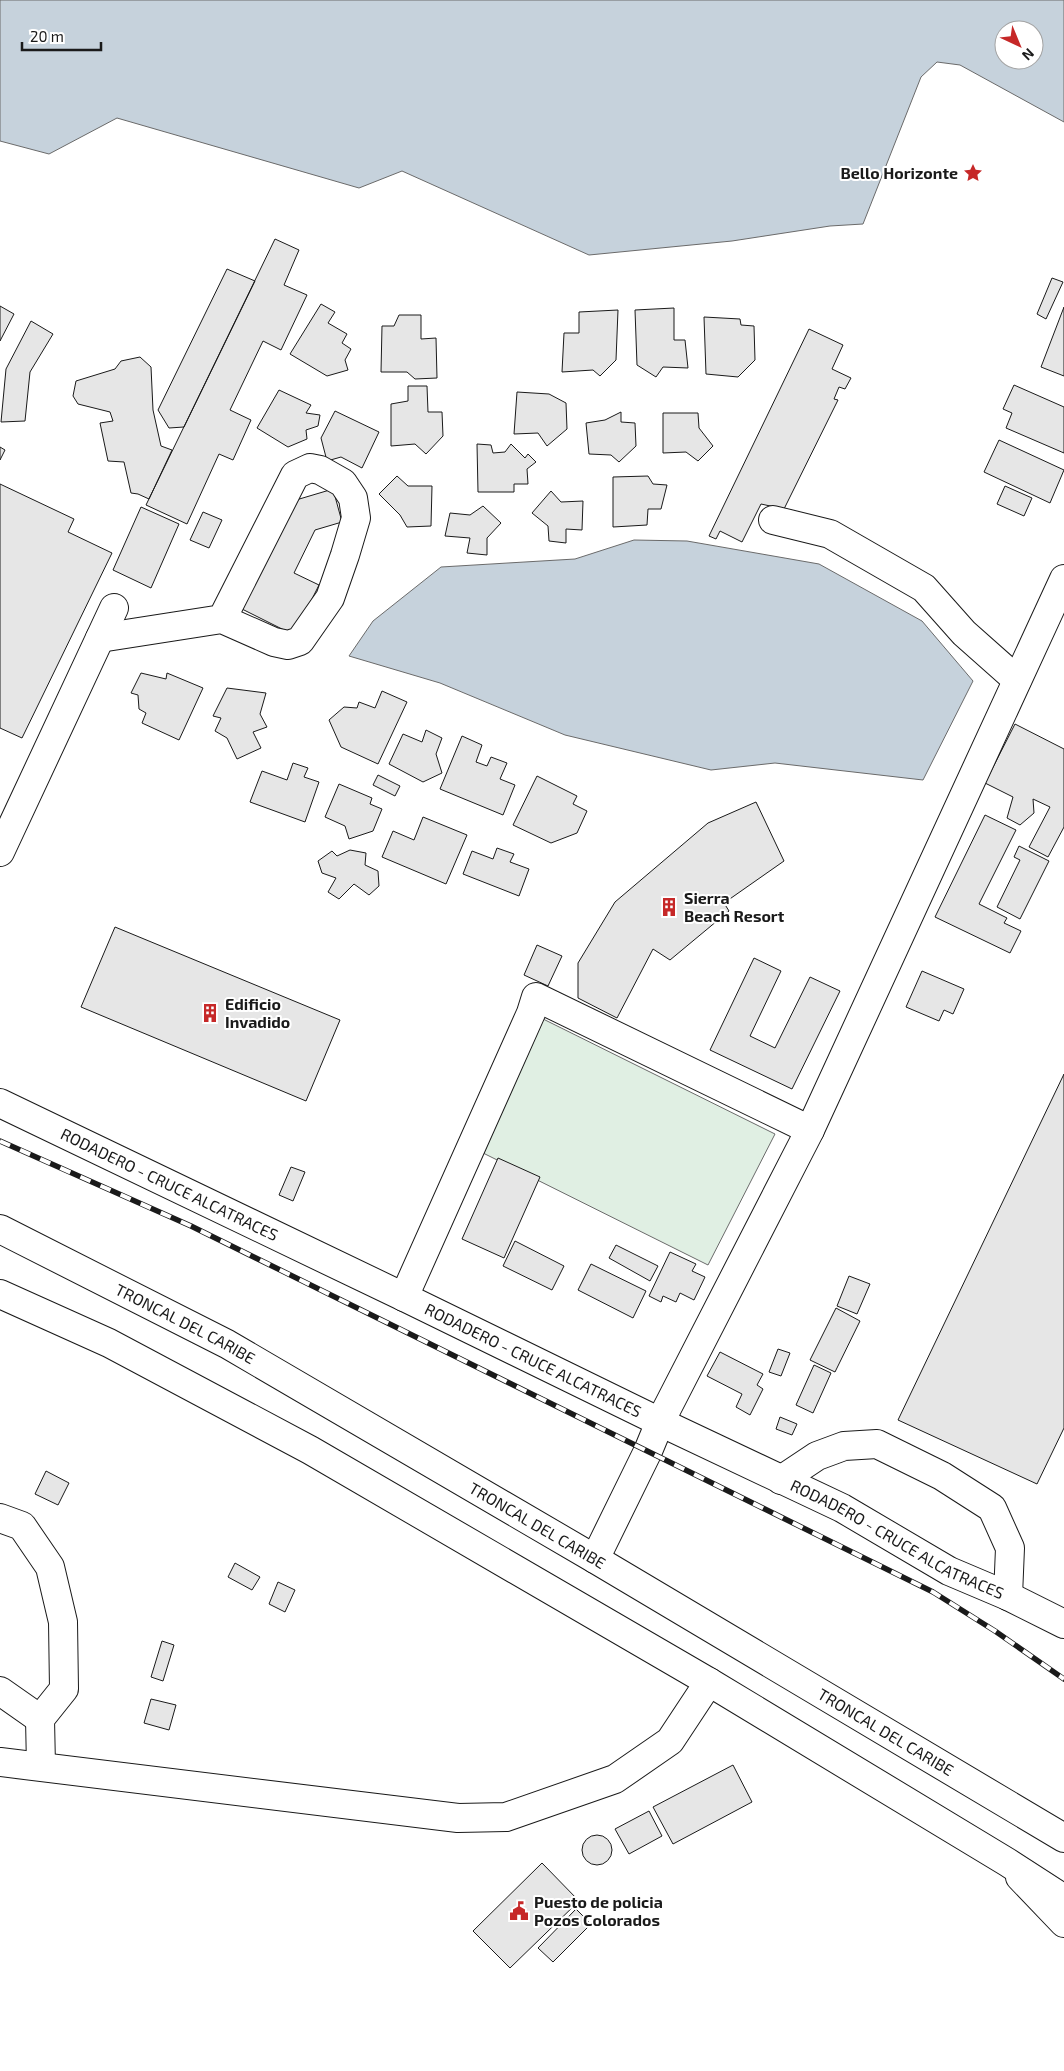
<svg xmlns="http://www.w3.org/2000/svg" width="1064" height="2071" viewBox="0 0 1064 2071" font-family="'Exo 2',sans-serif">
	<rect width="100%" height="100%" fill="#fff"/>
	<path fill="#e0efe3" stroke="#6a6a6a" d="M531 1013 775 1134 708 1265 471 1147Z"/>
	<path fill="#c6d2dc" stroke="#6a6a6a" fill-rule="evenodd" d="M0 0H1064V122L960 65 937 62 921 77 863 224 830 226 732 241 589 255 402 171 359 188 117 118 49 154 0 141ZM1004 30H1034V60H1004Z
		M634 540 687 541 819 564 922 621 973 681 923 780 775 763 711 770 565 735 440 683 349 656 373 621 441 567 575 559Z"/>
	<path fill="#e6e6e6" stroke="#1a1a1a" d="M275 239 299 250 284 285 307 295 281 350 263 341 230 410 251 420 233 460 219 454 187 524 146 505Z
		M227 269 255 281 184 427 169 428 158 410Z
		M1052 278 1063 282 1046 319 1037 314Z
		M321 304 335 312 328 323 347 334 342 343 351 349 345 360 348 370 327 376 290 354Z
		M0 306 14 314 0 341Z
		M1064 307V376L1041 367Z
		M674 308V340H685L688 368 663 367 656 377 637 365 635 310Z
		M618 310 616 360 600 376 593 370 562 372 564 333H579V312Z
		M399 315H421V339L436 338 437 378 415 379 407 372H381L382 326H394Z
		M704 317 740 319 741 325 754 326 755 360 738 377 706 374Z
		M31 321 53 334 30 372 25 421 1 422 6 369Z
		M809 329 843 345 832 369 851 378 845 389 839 387 834 399 838 400 784 509 761 504 742 542 720 531 716 539 709 536Z
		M140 357 151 367 153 410 161 446 172 450 149 499 138 494 131 493 124 462 108 461 100 423 113 421 110 412 78 404 73 396 76 381 115 369 121 361Z
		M1014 385 1064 407V453L1006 428 1012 413 1003 409Z
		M408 386H427L428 412H442L443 436 426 454 415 444 391 446V404L408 401Z
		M279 390 311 405 306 413 320 415 318 426 306 430 307 439 288 447 257 428Z
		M517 392 549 394 566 403 567 429 547 446 538 433 514 434Z
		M335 411 379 432 362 468 341 457 327 461 321 438Z
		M621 412V422L635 423 636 446 619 462 611 455 589 454 586 423 605 420Z
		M663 413H698L699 428 713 446 698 461 686 452 663 453Z
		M999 440 1064 470 1050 503 984 472Z
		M477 444 491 445 493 453 505 452 511 444 525 458 528 454 536 462 527 469 528 484H514V492H478Z
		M0 447 5 450 0 460Z
		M397 476 408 486H432L431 526 407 527 400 515 379 494Z
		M648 476 653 484 667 485 661 509H648L647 525 613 527V477Z
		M0 484 74 519 68 532 112 553 22 738 0 728Z
		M1005 486 1032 498 1024 516 997 504Z
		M333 489 342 522 315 530 294 573 319 585 294 635 242 609 296 500Z
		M551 491 561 502 583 501 582 530 566 529V543L549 541 548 526 532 513Z
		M483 506 501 523 487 538V555L467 553 470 538 445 536 450 513 470 515Z
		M141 507 179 524 151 588 113 570Z
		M203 512 222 520 209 548 190 540Z
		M141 673 166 679 167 673 203 688 179 740 142 723 146 713 139 709 138 695 131 693Z
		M227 688 266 693 260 714 267 727 253 732 261 748 237 759 227 738 215 731 221 718 213 716Z
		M382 691 407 702 378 764 341 747 329 720 344 707 357 708 359 702 375 708Z
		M1015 724 1064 749V827L1048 857 1029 847 1050 807 1033 799 1034 813 1020 825 1007 818 1013 797 985 783Z
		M426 730 442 738 436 754 442 773 423 782 389 764 403 734 422 742Z
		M462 736 482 745 476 762 487 766 491 757 507 763 500 779 515 785 503 815 440 789Z
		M293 763 308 768 304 777 319 782 305 822 250 802 262 771 287 780Z
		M378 775 400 786 395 796 373 785Z
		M537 776 577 796 573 804 587 811 577 833 551 843 513 825Z
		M339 784 372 798 370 804 382 809 373 831 349 839 345 826 325 817Z
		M756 802 784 861 724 903 729 911 670 960 653 949 617 1018 578 998V963L615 902 708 823Z
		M985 815 1016 830 979 904 1007 918 1004 923 1021 931 1010 953 935 917Z
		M423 817 467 835 446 884 382 857 393 831 414 840Z
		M1019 846 1049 861 1020 919 997 907 1020 860 1014 857Z
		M497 848 514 854 510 862 529 869 519 896 463 874 472 851 493 859Z
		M350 850 366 853 365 865 378 871 379 886 369 895 354 884 339 899 328 892 336 878 322 873 318 861 332 851 337 856Z
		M115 927 340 1020 306 1101 81 1007Z
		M537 945 562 956 548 986 524 975Z
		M754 958 781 971 750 1036 775 1048 810 977 840 991 792 1089 710 1050Z
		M922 971 964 989 953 1014 944 1010 939 1021 906 1007Z
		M1064 1074V1428L1037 1484 898 1420Z
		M498 1158 540 1177 504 1258 462 1239Z
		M291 1167 305 1172 293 1201 279 1195Z
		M515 1241 564 1266 552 1290 503 1266Z
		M616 1245 658 1266 650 1281 609 1258Z
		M670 1252 696 1264 692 1271 705 1277 694 1300 680 1293 676 1302 663 1296 661 1302 649 1296Z
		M591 1264 646 1291 633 1318 578 1290Z
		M849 1276 870 1284 857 1314 837 1306Z
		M836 1308 860 1321 835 1372 810 1360Z
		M778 1349 790 1353 781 1376 769 1372Z
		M720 1352 763 1374 757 1385 763 1389 750 1415 736 1407 742 1394 707 1376Z
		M814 1365 831 1373 813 1413 796 1405Z
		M780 1417 797 1424 792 1435 776 1429Z
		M46 1471 69 1483 58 1505 35 1494Z
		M235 1563 260 1577 252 1590 228 1577Z
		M278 1582 295 1590 285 1612 269 1604Z
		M162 1641 174 1645 163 1681 151 1677Z
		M151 1699 176 1705 169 1730 144 1723Z
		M733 1765 752 1802 673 1844 653 1807Z
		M649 1811 662 1836 629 1854 615 1829Z
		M582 1850a15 15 0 1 1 30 0a15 15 0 1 1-30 0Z
		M542 1863 579 1901 510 1968 473 1931Z
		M576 1909 591 1924 553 1962 538 1948Z"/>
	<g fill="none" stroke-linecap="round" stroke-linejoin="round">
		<g stroke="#1a1a1a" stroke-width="30">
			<g id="minor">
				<path d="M773 520 830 534 924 588 964 633 1017 680"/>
				<path d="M100 638 222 619 274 642 288 645 300 641 330 598 345 555 356 518 353 498 343 483 320 470 310 468 295 475 222 619"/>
				<path d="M0 852 114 608"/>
				<path id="s1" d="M0 1103 404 1297 660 1422 842 1508 949 1571 1008 1596 1064 1624"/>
				<path d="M404 1297 531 1013 536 997 810 1130"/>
				<path d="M781 1480 817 1456 844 1446 877 1444 942 1476 992 1508 1010 1548 1008 1596"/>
				<path d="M0 1518 22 1526 50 1567 63 1622 64 1689 40 1719 41 1766"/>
				<path d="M595 1559 648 1451 660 1422 810 1130 1064 579"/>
				<path d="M0 1691 40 1719"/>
				<path d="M0 1762 458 1818 506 1817 615 1779 670 1741 709 1682"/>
				<path d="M1020 1877 1064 1923"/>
			</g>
		</g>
		<g stroke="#1a1a1a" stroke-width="30">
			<g id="highway">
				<path id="s2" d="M0 1229 227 1344 595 1559 1064 1838"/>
				<path d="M0 1294 109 1343 310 1450 709 1682 1007 1862 1064 1899"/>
			</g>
		</g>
		<use href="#minor" stroke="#fff" stroke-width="28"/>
		<use href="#highway" stroke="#fff" stroke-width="28"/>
		<g stroke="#1a1a1a" stroke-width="5.5">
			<path id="rail" d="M0 1141 191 1226 933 1592 995 1631 1064 1679"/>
		</g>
		<use href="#rail" stroke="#fff" stroke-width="4" stroke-dasharray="11" stroke-linecap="butt"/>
	</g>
	<defs>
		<g id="sight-bare" transform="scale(1.5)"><path d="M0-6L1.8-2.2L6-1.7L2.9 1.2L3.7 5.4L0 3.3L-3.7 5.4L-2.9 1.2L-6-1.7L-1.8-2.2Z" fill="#c62828" stroke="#fff" stroke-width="2.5" paint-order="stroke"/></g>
		<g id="building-bare" transform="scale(1.5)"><path d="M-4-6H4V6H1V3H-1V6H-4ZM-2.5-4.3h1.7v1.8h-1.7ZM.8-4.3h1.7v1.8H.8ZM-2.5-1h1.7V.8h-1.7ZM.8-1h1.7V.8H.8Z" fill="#c62828" stroke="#fff" stroke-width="2.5" paint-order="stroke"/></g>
		<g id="civic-bare" transform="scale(1.5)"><path d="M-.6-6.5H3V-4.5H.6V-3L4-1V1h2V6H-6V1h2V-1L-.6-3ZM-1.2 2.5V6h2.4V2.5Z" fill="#c62828" stroke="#fff" stroke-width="2.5" paint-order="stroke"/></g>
	</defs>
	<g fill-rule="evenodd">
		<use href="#sight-bare" x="973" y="173"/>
		<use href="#building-bare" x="669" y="907"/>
		<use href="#building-bare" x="210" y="1013"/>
		<use href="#civic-bare" x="519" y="1911"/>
	</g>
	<g text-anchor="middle" stroke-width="4" stroke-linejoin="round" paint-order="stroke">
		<g font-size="16" font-weight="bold" fill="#1a1a1a" stroke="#fff" text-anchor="start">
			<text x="958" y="179" text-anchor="end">Bello Horizonte</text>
			<text x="684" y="904">Sierra<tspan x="684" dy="18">Beach Resort</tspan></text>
			<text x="225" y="1010">Edificio<tspan x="225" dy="18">Invadido</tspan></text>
			<text x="534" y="1908">Puesto de policia<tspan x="534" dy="18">Pozos Colorados</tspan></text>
		</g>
		<g font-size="16" fill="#1a1a1a" stroke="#fff">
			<text dy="6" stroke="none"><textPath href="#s1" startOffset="188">RODADERO - CRUCE ALCATRACES</textPath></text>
			<text dy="6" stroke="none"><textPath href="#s2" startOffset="208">TRONCAL DEL CARIBE</textPath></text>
			<text dy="6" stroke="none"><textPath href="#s1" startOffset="592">RODADERO - CRUCE ALCATRACES</textPath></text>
			<text dy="6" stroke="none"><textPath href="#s2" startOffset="614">TRONCAL DEL CARIBE</textPath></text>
			<text dy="6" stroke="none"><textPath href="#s1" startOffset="998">RODADERO - CRUCE ALCATRACES</textPath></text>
			<text dy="6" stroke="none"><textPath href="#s2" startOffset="1019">TRONCAL DEL CARIBE</textPath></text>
		</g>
	</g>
	<g transform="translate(1019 45) rotate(136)"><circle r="24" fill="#ffffff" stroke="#a3a3a3"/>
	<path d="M0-4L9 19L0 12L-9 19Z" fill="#c62828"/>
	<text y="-8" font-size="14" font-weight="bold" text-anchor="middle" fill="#1a1a1a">N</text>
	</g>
	<path d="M22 42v8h79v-8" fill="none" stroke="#1a1a1a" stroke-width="2.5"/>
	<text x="30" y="42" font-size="15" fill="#1a1a1a" stroke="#ffffff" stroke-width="4" paint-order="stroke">20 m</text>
</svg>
